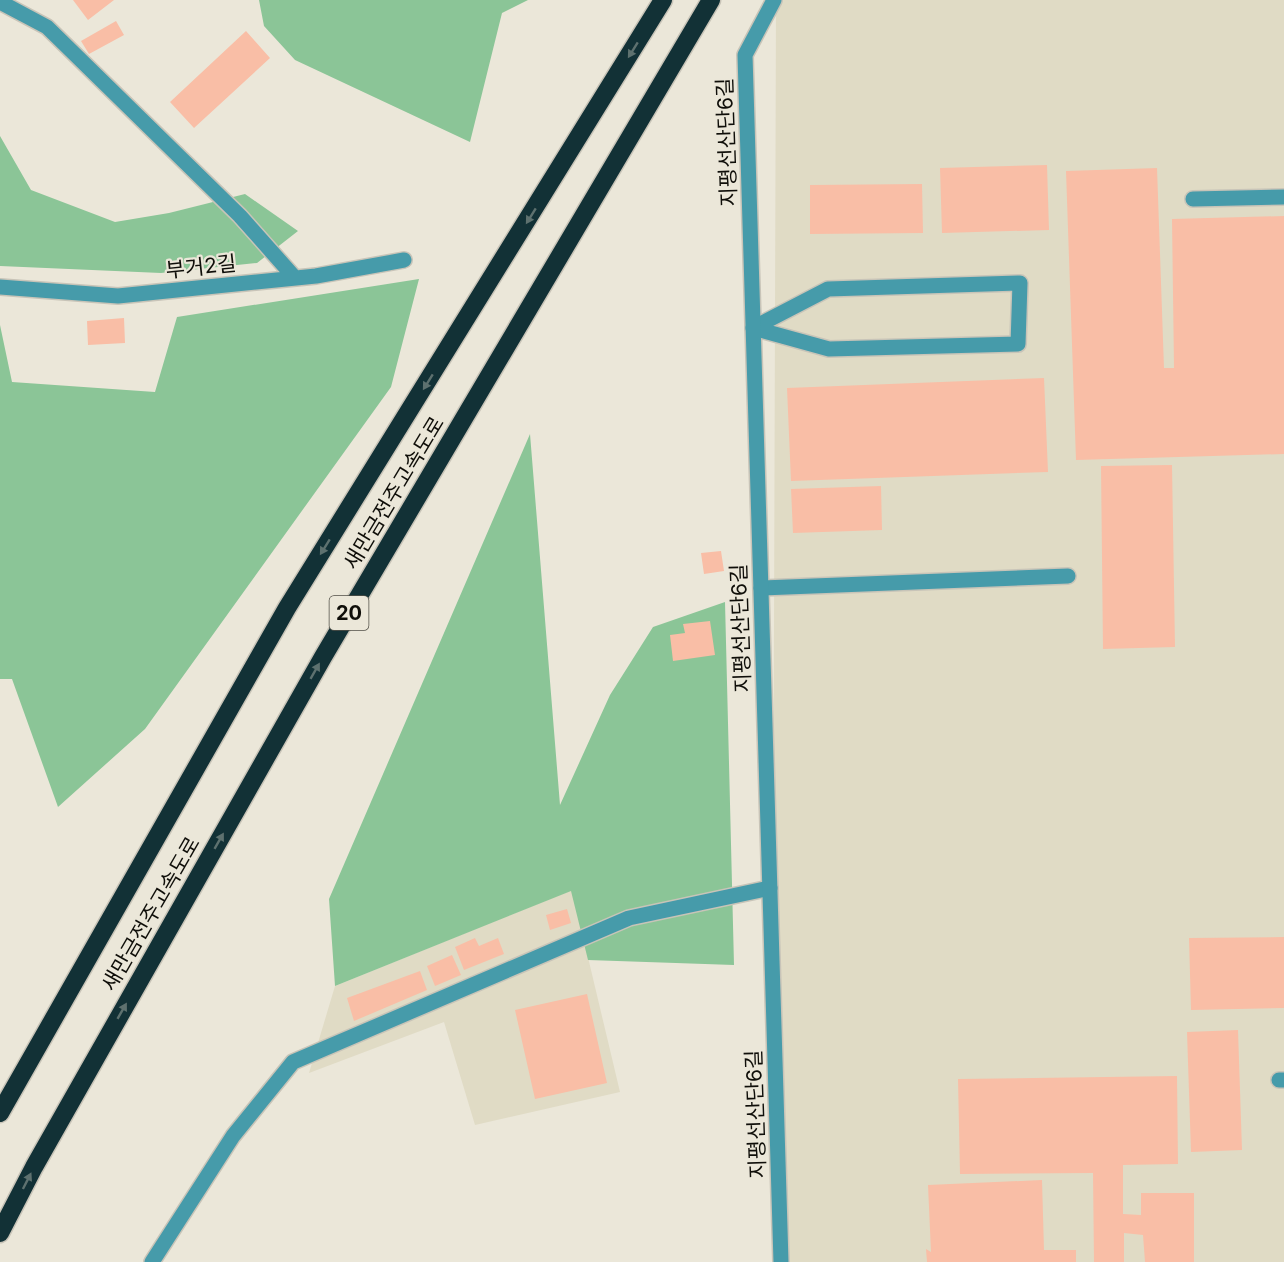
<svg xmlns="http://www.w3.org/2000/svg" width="1284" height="1262" viewBox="0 0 1284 1262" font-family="Inter,'Noto Sans KR',sans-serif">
	<rect width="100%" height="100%" fill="#ebe7d9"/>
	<path fill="#e0dbc5" d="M776 0H1284V1262H772Z
		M572 890 620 1092 475 1125 444 1022 309 1073 335 986Z"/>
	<path fill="#8bc597" d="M259 0H528L502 13 470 142 295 60 264 26Z
		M0 136 31 190 115 222 169 213 245 194 298 231 257 263 161 273 0 266Z
		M419 279 391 387 145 729 58 807 12 679H0V325L12 382 155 392 177 317Z
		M530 434 560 805 610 695 653 627 725 602 734 965 588 960 571 891 335 986 329 899Z"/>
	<path fill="#f9bea6" d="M73 0H114L88 20Z
		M116 21 124 35 89 54 81 41Z
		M246 31 270 58 194 128 170 102Z
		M1047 165 1049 230 942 233 940 168Z
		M1157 168 1164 368H1174L1172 219 1284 216V454L1076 460 1066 171Z
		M922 184 923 233 810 234V185Z
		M124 318 125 343 88 345 87 321Z
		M1044 378 1048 472 791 481 787 388Z
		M1172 465 1175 647 1103 649 1101 466Z
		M881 486 882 530 793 533 791 489Z
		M721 551 724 571 704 574 701 553Z
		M710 621 715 655 673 661 670 635 685 633 683 624Z
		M567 909 571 923 550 930 546 915Z
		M1284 937V1008L1191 1010 1189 938Z
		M475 938 479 946 498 938 504 954 464 970 455 947Z
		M452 955 461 975 435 986 427 966Z
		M420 971 427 990 354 1021 347 998Z
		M587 994 607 1083 535 1099 515 1010Z
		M1238 1030 1242 1150 1191 1152 1187 1032Z
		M1177 1076 1178 1164 1123 1165V1214L1141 1215V1193H1194V1262H1145L1143 1235 1124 1233V1262H1094L1093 1173 960 1174 958 1079Z
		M1042 1180 1044 1250H1076V1262H927L926 1249 931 1252 928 1185Z"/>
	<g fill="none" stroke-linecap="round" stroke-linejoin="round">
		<g stroke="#c8c4b8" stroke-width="18">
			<path id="lane" d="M1193 199 1284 197
				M1020 283 1018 344 829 349 753 328 828 289Z
				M761 588 1068 576
				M1279 1080H1284
				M152 1262 233 1136 293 1062 629 918 770 888"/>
		</g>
		<g stroke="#c8c4b8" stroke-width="18">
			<path id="street" d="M774 0 745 55 781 1262
				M0 2 47 27 240 216 295 278
				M0 287 118 296 316 276 404 260"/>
		</g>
		<g stroke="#c8c4b8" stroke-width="21">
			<path id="highway" d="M0 1113 287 608 663 0
				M0 1233 34 1167 323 657 711 0"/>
		</g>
		<use href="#lane" stroke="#469baa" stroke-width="15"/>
		<use href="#street" stroke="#469baa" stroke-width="15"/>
		<use href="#highway" stroke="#123136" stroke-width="18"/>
	</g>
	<defs><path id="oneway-solid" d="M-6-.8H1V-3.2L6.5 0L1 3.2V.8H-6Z" transform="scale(1.5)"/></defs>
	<g fill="#5e716f">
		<use href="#oneway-solid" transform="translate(633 50) rotate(122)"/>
		<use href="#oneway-solid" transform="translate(531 216) rotate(122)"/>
		<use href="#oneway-solid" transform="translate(428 382) rotate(122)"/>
		<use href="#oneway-solid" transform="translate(325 547) rotate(122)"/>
		<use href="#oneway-solid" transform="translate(315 671) rotate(-60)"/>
		<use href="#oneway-solid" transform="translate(219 841) rotate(-60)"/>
		<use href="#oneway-solid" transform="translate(122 1011) rotate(-60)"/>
		<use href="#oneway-solid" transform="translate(27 1181) rotate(-63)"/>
	</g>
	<g text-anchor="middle" stroke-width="4.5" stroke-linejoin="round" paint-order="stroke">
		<rect fill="#ebe7d9" stroke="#514f47" stroke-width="1.5" x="329.5" y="596" width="39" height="34" rx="4.5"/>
		<g font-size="20" font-weight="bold" fill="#0f0e09">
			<text x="349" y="620">20</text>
		</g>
		<g font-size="21" fill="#0f0e09" stroke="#ebe7d9">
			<text transform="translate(727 142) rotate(-92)" y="7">지평선산단6길</text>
			<text transform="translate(201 267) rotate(-6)" y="7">부거2길</text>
			<text transform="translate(394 493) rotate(-59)" y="7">새만금전주고속도로</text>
			<text transform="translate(741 628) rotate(-92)" y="7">지평선산단6길</text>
			<text transform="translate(151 914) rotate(-60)" y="7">새만금전주고속도로</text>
			<text transform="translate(756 1114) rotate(-92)" y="7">지평선산단6길</text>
		</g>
	</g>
</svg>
